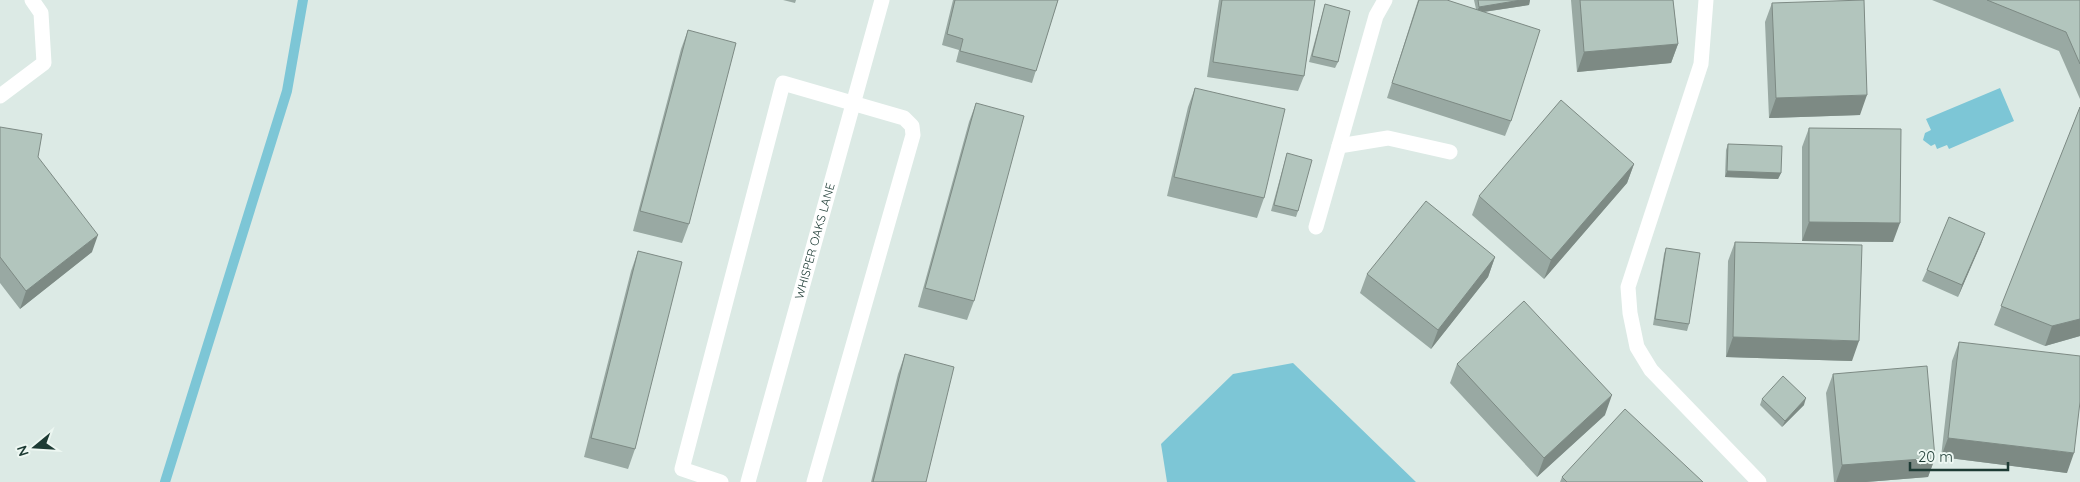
<svg xmlns="http://www.w3.org/2000/svg" width="2080" height="482" viewBox="0 0 2080 482" font-family="Quicksand,sans-serif">
	<rect width="100%" height="100%" fill="#dceae5"/>
	<path fill="#7dc6d6" d="M2000 88 2014 121 1949 149 1947 145 1937 149 1935 144 1931 146 1923 140 1925 133 1931 130 1926 119Z
		M1293 363 1416 482H1167L1161 444 1233 374Z"/>
	<g fill="none" stroke-linecap="round" stroke-linejoin="round">
		<path stroke="#7dc6d6" stroke-width="10" d="M165 482 287 91 303 0"/>
		<g stroke="#fff" stroke-width="15">
			<path d="M1706 0 1701 64 1628 287 1630 313 1637 347 1651 370 1759 482"/>
			<path d="M0 96 44 63 41 13 32 0"/>
			<path d="M1339 146 1388 138 1450 152"/>
			<path d="M1316 227 1376 16 1385 0"/>
			<path d="M721 482 682 469 783 83 904 118 912 126 913 135 814 482"/>
			<path id="s1" d="M748 482 882 0"/>
		</g>
	</g>
	<path fill="#99a9a3" d="M783 0H796L795 3Z
		M953 0H1058L1032 83 956 62 959 50 942 45Z
		M1219 0H1315L1304 76 1298 91 1207 77Z
		M1418 0 1476 9 1474 0H1530L1529 5 1484 12 1511 121 1505 136 1387 98Z
		M1571 0H1673L1678 44 1671 63 1577 72Z
		M1932 0H2080V99L2059 51Z
		M1772 3 1860 115 1769 118 1765 22Z
		M1325 4 1338 62 1335 68 1309 62Z
		M688 30 689 224 682 243 633 231 681 49Z
		M1195 88 1264 198 1257 218 1167 196 1188 107Z
		M976 103 974 301 967 320 918 307 969 122Z
		M2080 107V336L2045 346 1994 325Z
		M0 127 38 157 92 252 20 309 0 283Z
		M1809 128 1893 242 1802 241V147Z
		M1728 144 1781 173 1778 179 1725 177 1726 150Z
		M1287 153 1298 211 1296 217 1271 211Z
		M1634 164 1627 183 1544 279 1472 215 1479 196Z
		M1985 233 1958 297 1922 281 1927 270Z
		M1735 242 1852 361 1726 357 1728 261Z
		M1666 248 1689 324 1687 331 1653 325 1664 254Z
		M638 251 635 449 628 469 584 457 631 271Z
		M1495 257 1488 277 1431 349 1360 293 1367 274Z
		M1959 342 2067 473 1941 457 1952 361Z
		M905 354 926 482H871L898 374Z
		M1457 364 1605 415 1537 477 1450 383Z
		M1833 374 1935 458 1928 477 1866 482H1834L1826 393Z
		M1762 399 1804 405 1782 427 1760 405Z
		M1562 477 1703 482H1560Z"/>
	<path fill="#7d8a84" d="M1521 0H1530L1529 5 1476 13 1479 7Z
		M1678 44 1671 63 1577 72 1584 52Z
		M1867 95 1860 115 1769 118 1776 98Z
		M1634 164 1627 183 1544 279 1551 260Z
		M1727 171 1781 173 1778 179 1725 177Z
		M1809 222 1900 223 1893 242 1802 241Z
		M1985 233 1981 244 1958 297 1962 285Z
		M98 235 92 252 20 309 26 291Z
		M1495 257 1488 277 1431 349 1438 330Z
		M2080 319V336L2045 346 2052 326Z
		M1733 337 1859 341 1852 361 1726 357Z
		M1612 395 1605 415 1537 477 1544 458Z
		M1806 398 1804 405 1782 427 1785 421Z
		M1948 438 2074 453 2067 473 1941 457Z
		M1935 458 1928 477 1866 482H1836L1842 465Z"/>
	<path fill="#b2c5bd" stroke="#7d8a84" d="M955 0H1058L1036 71 960 51 963 39 947 34Z
		M1222 0H1315L1304 76 1213 62Z
		M1419 0H1447L1540 30 1511 121 1392 83Z
		M1478 0H1521L1479 7Z
		M1580 0H1673L1678 44 1584 52Z
		M1864 0 1867 95 1776 98 1772 3Z
		M1987 0H2080V64L2066 32Z
		M1325 4 1350 11 1338 62 1312 56Z
		M688 30 736 43 689 224 640 211Z
		M1195 88 1285 109 1264 198 1174 177Z
		M1561 100 1634 164 1551 260 1479 196Z
		M976 103 1024 116 974 301 925 288Z
		M2080 107V319L2052 326 2001 306Z
		M0 127 42 134 38 157 98 235 26 291 0 257Z
		M1809 128 1901 129 1900 223 1809 222Z
		M1728 144 1782 146 1781 173 1727 171Z
		M1287 153 1312 160 1298 211 1274 205Z
		M1426 201 1495 257 1438 330 1367 274Z
		M1949 217 1985 233 1962 285 1927 270Z
		M1735 242 1862 245 1859 341 1733 337Z
		M1666 248 1700 253 1689 324 1655 319Z
		M638 251 682 262 635 449 591 438Z
		M1524 301 1612 395 1544 458 1457 364Z
		M1959 342 2080 356V402L2074 453 1948 438Z
		M905 354 954 367 926 482H873Z
		M1927 366 1935 458 1842 465 1833 374Z
		M1783 376 1806 398 1785 421 1762 399Z
		M1625 409 1703 482H1567L1562 477Z"/>
	<g text-anchor="middle" stroke-width="4" stroke-linejoin="round" paint-order="stroke">
		<g font-size="12" fill="#1d3b34" stroke="#edf7f2">
			<text dy="4" stroke="none"><textPath href="#s1" startOffset="250">WHISPER OAKS LANE</textPath></text>
		</g>
	</g>
	<g transform="translate(35 447) rotate(252)" stroke="#edf7f2" stroke-width="4" paint-order="stroke">
	<path d="M0-4L9 19L0 12L-9 19Z" fill="#1d3b34"/>
	<text y="-8" font-size="14" font-weight="bold" text-anchor="middle" fill="#1d3b34">N</text>
	</g>
	<path d="M1910 462v8h98v-8" fill="none" stroke="#1d3b34" stroke-width="2.5"/>
	<text x="1918" y="462" font-size="15" fill="#1d3b34" stroke="#edf7f2" stroke-width="4" paint-order="stroke">20 m</text>
</svg>
